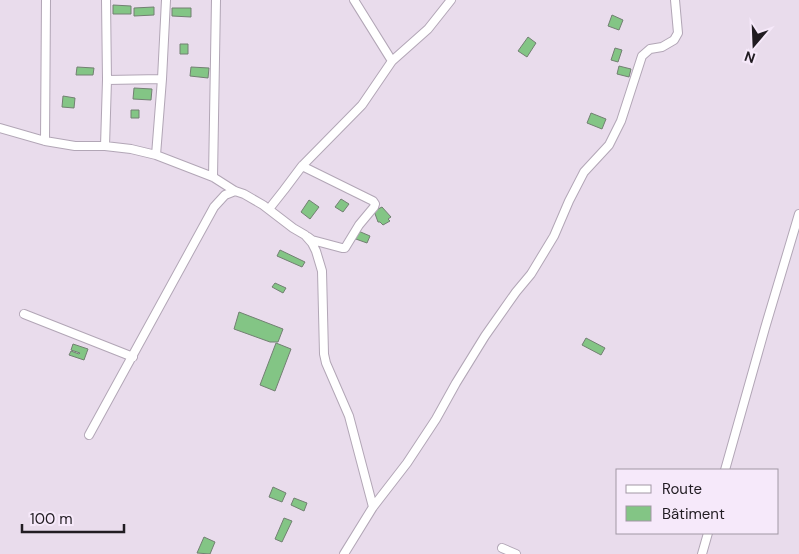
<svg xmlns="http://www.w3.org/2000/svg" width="799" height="554" viewBox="0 0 799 554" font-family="'DM Sans',sans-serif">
	<rect width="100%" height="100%" fill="#e9dcec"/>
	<path fill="#83c585" stroke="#728072" d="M113 5 131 6V14H113Z
		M154 7V15L134 16V8Z
		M172 8H191V17L172 16Z
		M612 15 623 20 619 30 608 26Z
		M528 37 536 43 527 57 518 51Z
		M180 44H188V54H180Z
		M615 48 622 50 618 62 611 60Z
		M619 66 631 69 629 77 617 74Z
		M77 67 94 68 93 75H76Z
		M191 67 209 68 208 78 190 76Z
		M134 88 152 89 151 100 133 99Z
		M63 96 75 98 74 108 62 107Z
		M131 110H139V118H131Z
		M591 113 606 119 602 129 587 123Z
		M341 199 349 204 343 212 335 207Z
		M309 200 319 207 310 219 301 212Z
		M382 207 391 217 388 219 390 221 383 225 380 222H378L374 211Z
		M356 230 370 236 367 243 353 238Z
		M280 250 305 262 302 267 277 256Z
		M275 283 286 288 283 293 272 287Z
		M239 312 283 329 278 342H270L234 329Z
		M586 338 605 348 601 355 582 345Z
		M276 343 291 349 275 391 260 385Z
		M73 344 88 349 84 360 69 355 71 351 79 354 80 353 71 350Z
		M273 487 286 493 282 502 269 497Z
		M294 498 307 503 304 511 291 505Z
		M284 518 292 521 282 542 275 539Z
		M204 537 215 542 210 554 197 553Z"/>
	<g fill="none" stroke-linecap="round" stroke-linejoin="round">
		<g stroke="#b2a6b6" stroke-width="10">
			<path id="minor" d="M354 0 392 61
				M107 80 162 79
				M0 128 45 141 75 146H105L131 149 156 155 213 177 235 191 244 194 263 205 293 228 305 235 312 243 316 251 322 271 324 354 326 363 349 416 373 507
				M45 141 46 0
				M105 146 107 80 106 0
				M156 155 162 79 166 0
				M302 166 373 201 375 204 374 207 359 225 345 248H342L312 240 308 237
				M213 177 216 0
				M269 209 284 190 302 166 362 105 392 61 428 29 451 0
				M24 314 133 357
				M89 435 214 207 225 195 235 191
				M725 470 765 328 799 214
				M502 548 516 554
				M344 554 373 507 407 463 436 419 456 383 485 336 516 292 531 274 554 236 569 201 584 172 609 145 621 121 642 56 650 49 662 47 674 40 678 33 675 0
				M702 554 708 533"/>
		</g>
		<use href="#minor" stroke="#fff" stroke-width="8"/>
	</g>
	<rect x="616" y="469" width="162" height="65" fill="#f6e9fa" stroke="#a197a4"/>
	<rect x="626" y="485" width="25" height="8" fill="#ffffff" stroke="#a197a4"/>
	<text x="662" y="494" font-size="15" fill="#211c22">Route</text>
	<rect x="626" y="506" width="25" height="15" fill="#83c585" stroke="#a197a4"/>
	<text x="662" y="519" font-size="15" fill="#211c22">Bâtiment</text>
	<g transform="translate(754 45) rotate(199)" stroke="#f6e9fa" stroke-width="4" paint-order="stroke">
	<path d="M0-4L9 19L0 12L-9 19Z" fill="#211c22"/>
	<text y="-8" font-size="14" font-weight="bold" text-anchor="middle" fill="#211c22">N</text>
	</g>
	<path d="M22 524v8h102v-8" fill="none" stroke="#211c22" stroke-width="2.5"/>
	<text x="30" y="524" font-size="15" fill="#211c22" stroke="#f6e9fa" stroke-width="4" paint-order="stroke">100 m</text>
</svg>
